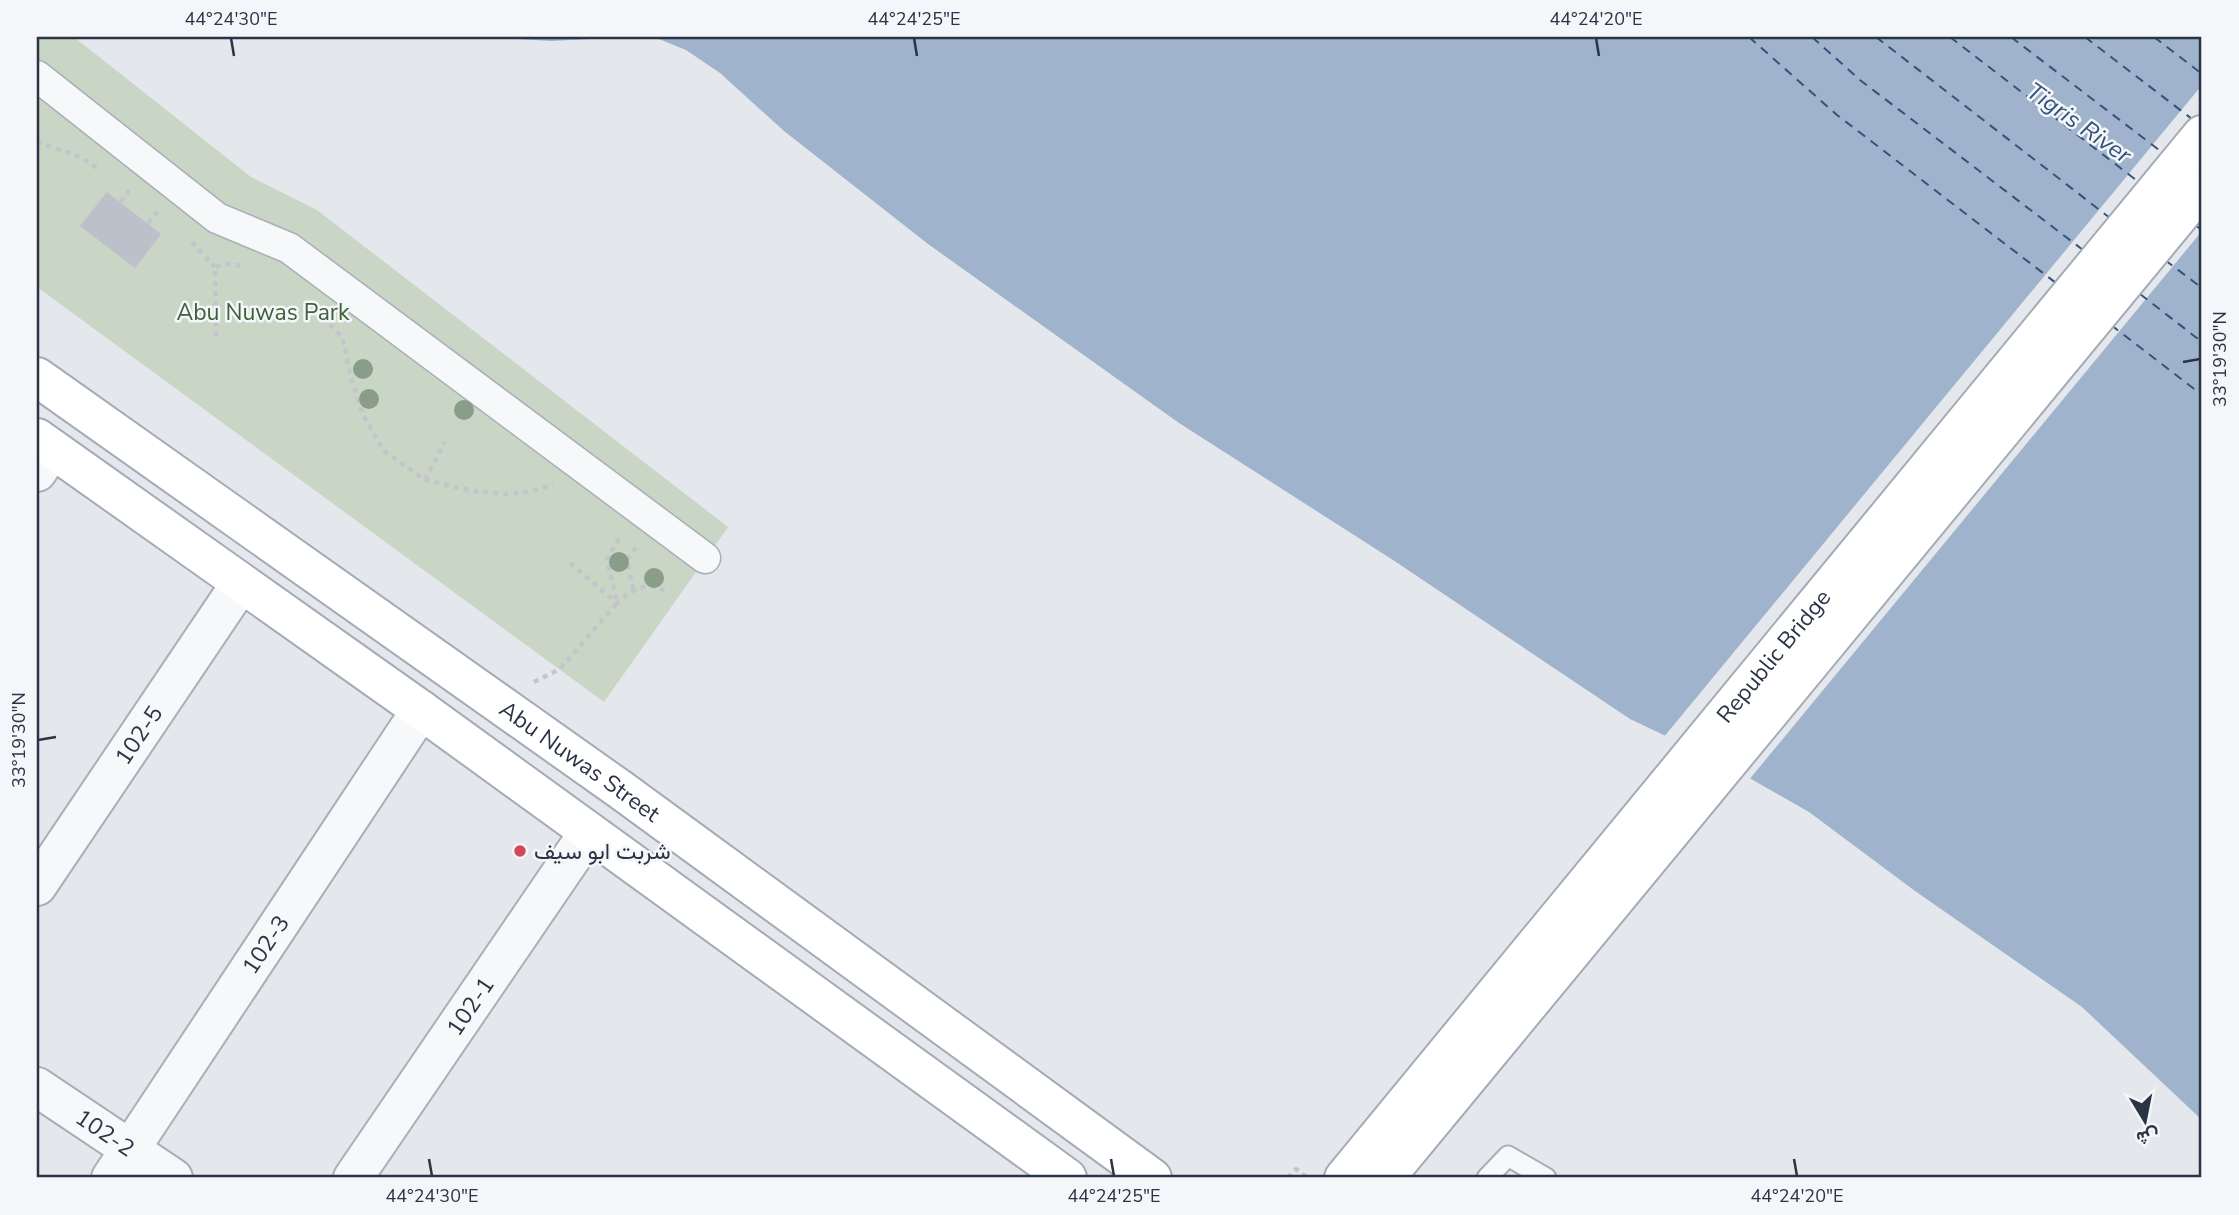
<svg xmlns="http://www.w3.org/2000/svg" width="2239" height="1215" viewBox="0 0 2239 1215" font-family="'Nunito Sans',Vazirmatn,sans-serif">
	<rect width="100%" height="100%" fill="#e4e7ec"/>
	<path fill="#c9d6c5" d="M37 37H74L251 177 317 210 728 527 604 702 37 287Z"/>
	<path fill="#9fb4cc" d="M482 37H2202V1120L2082 1007 1915 891 1809 812 1723 763 1630 719 1393 560 1179 423 928 244 784 131 720 73 686 50 659 39 611 38 551 41Z"/>
	<path fill="#e4e7ec" d="M2202 85V231L1748 781 1663 738Z"/>
	<g fill="none" stroke-linecap="round" stroke-linejoin="round">
		<path stroke="#34527a" stroke-width="2" stroke-dasharray="9 7" stroke-linecap="butt" d="M1749 37 1837 115 2056 283
			M1812 37 1860 80 2083 250
			M1876 37 2110 218
			M1950 37 2140 183
			M2011 37 2163 153
			M2085 37 2192 119
			M2154 37 2202 74
			M2195 225 2202 230
			M2165 260 2202 288
			M2140 294 2202 342
			M2111 325 2202 395"/>
	</g>
	<path fill="#bbc0ca" d="M107 192 161 234 135 268 80 226Z"/>
	<g fill="none" stroke-linecap="round" stroke-linejoin="round">
		<g stroke="#a9aeb7" stroke-width="23">
			<path id="service" d="M1487 1178 1508 1156 1546 1178"/>
		</g>
		<g stroke="#a9aeb7" stroke-width="33">
			<path id="pedestrian" d="M37 76 217 218 289 248 705 558"/>
		</g>
		<g stroke="#a9aeb7" stroke-width="42">
			<g id="minor">
				<path d="M37 472 52 449"/>
				<path id="s1" d="M37 886 241 583"/>
				<path id="s2" d="M37 1087 173 1178"/>
				<path id="s3" d="M111 1178 421 710"/>
				<path id="s4" d="M353 1178 589 832"/>
			</g>
		</g>
		<g stroke="#a3abb8" stroke-width="42">
			<g id="primary">
				<path id="s5" d="M37 377 621 790 1152 1178"/>
				<path d="M37 438 421 710 1067 1178"/>
				<path id="s6" d="M1344 1178 2202 135"/>
				<path d="M1385 1178 2202 188"/>
			</g>
		</g>
		<path stroke="#c2c5cb" stroke-width="4.5" stroke-dasharray="5 5" stroke-linecap="butt" d="M37 142 78 156 100 170
			M121 202 129 190
			M148 223 157 212
			M192 242 215 267
			M323 317 342 337 351 377 363 415 384 451 425 480 473 491 503 494 529 492 553 485
			M216 336 215 267 226 264 244 266
			M425 480 445 442
			M570 563 617 603C632 590 649 578 667 593
			M633 589 627 560 638 545
			M534 682 560 669 617 603 607 559 621 535
			M1288 1178 1296 1169 1307 1178"/>
		<use href="#service" stroke="#f7f8fa" stroke-width="19"/>
		<use href="#pedestrian" stroke="#f7f8fa" stroke-width="30"/>
		<use href="#minor" stroke="#f7f8fa" stroke-width="38"/>
		<use href="#primary" stroke="#fff" stroke-width="38"/>
	</g>
	<g fill="#899d89">
		<circle cx="363" cy="369" r="10"/>
		<circle cx="369" cy="399" r="10"/>
		<circle cx="464" cy="410" r="10"/>
		<circle cx="619" cy="562" r="10"/>
		<circle cx="654" cy="578" r="10"/>
	</g>
	<path fill="none" stroke="#2b3445" stroke-width="2.5" d="M231 38 234 56M914 38 917 56M1596 38 1599 56M2183 362 2200 359M38 740 56 737M429 1159 432 1176M1111 1159 1114 1176M1794 1159 1797 1176"/>
	<circle fill="#d1495b" stroke="#f4f6f9" stroke-width="2.5" cx="520" cy="851" r="7"/>
	<g text-anchor="middle" stroke-width="5" stroke-linejoin="round" paint-order="stroke">
		<g font-size="23" fill="#3f6138" stroke="#f4f6f9">
			<text x="263" y="320">Abu Nuwas Park</text>
		</g>
		<g font-size="23" fill="#2b3445" stroke="#f4f6f9">
			<text dy="8" stroke="none"><textPath href="#s6" startOffset="676">Republic Bridge</textPath></text>
			<text dy="8" stroke="none"><textPath href="#s1" startOffset="182">102-5</textPath></text>
			<text dy="8" stroke="none"><textPath href="#s5" startOffset="665">Abu Nuwas Street</textPath></text>
			<text dy="8" stroke="none"><textPath href="#s3" startOffset="280">102-3</textPath></text>
			<text dy="8" stroke="none"><textPath href="#s4" startOffset="208">102-1</textPath></text>
			<text dy="8" stroke="none"><textPath href="#s2" startOffset="82">102-2</textPath></text>
		</g>
		<g font-size="23" fill="#2b3445" stroke="#f4f6f9" text-anchor="start">
			<text x="534" y="859">شربت ابو سيف</text>
		</g>
		<g font-size="24" font-style="italic" fill="#34527a" stroke="#f4f6f9">
			<text transform="translate(2079 123) rotate(35)" y="8">Tigris River</text>
		</g>
	</g>
	<rect width="2239" height="1215" fill="none" stroke="#f4f6f9" stroke-width="77"/>
	<g transform="translate(2145 1121) rotate(170)" stroke="#f4f6f9" stroke-width="5" paint-order="stroke">
	<path d="M0-5L12 26L0 18L-12 26Z" fill="#2b3445"/>
	<text y="-10" font-size="19" font-weight="bold" text-anchor="middle" fill="#2b3445">ش</text>
	</g>
	<rect x="38" y="38" width="2162" height="1138" fill="none" stroke="#2b3445" stroke-width="2.5"/>
	<g font-size="18" text-anchor="middle" fill="#2b3445">
		<text x="231" y="25">44°24'30"E</text>
		<text x="914" y="25">44°24'25"E</text>
		<text x="1596" y="25">44°24'20"E</text>
		<text transform="translate(2220 359) rotate(-90)" y="6">33°19'30"N</text>
		<text transform="translate(19 740) rotate(-90)" y="6">33°19'30"N</text>
		<text x="432" y="1202">44°24'30"E</text>
		<text x="1114" y="1202">44°24'25"E</text>
		<text x="1797" y="1202">44°24'20"E</text>
	</g>
</svg>
